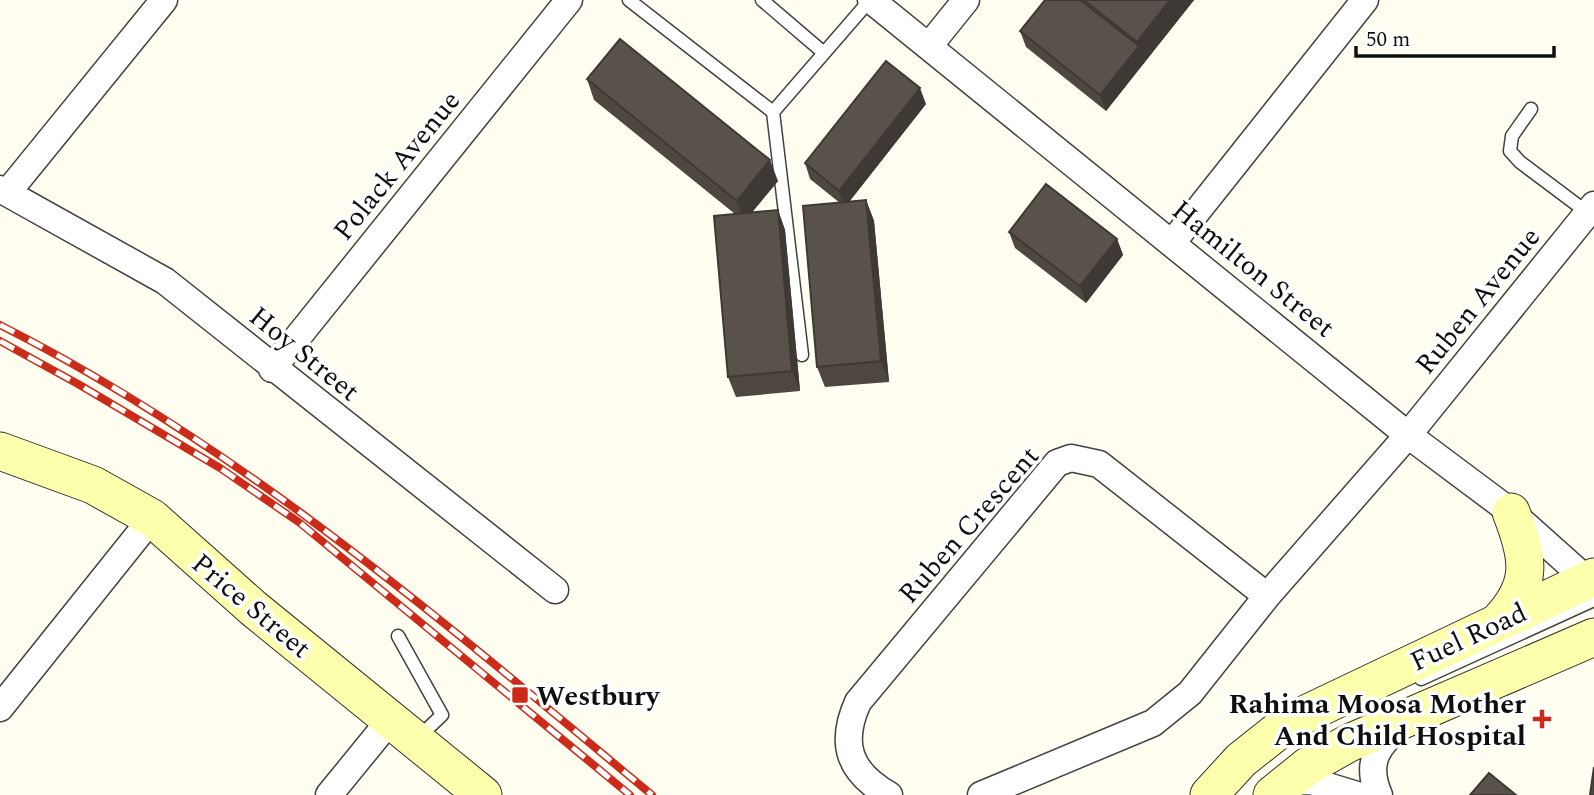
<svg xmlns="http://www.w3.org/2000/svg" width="1594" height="795" viewBox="0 0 1594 795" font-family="Spectral,serif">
	<rect width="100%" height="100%" fill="#fffef1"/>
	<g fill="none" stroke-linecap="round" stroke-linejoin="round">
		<g stroke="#424242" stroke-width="15">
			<path id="lane" d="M629 0 773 112 802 355
				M762 0 824 53
				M1531 109 1512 136 1510 151 1520 162 1588 213
				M773 112 870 0
				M398 636 442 715 419 737
				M1421 679 1594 600"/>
		</g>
		<g stroke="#424242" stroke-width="29">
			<path id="street" d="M871 0 1408 435 1511 512 1587 580 1594 589
				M929 46 966 0
				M0 189 165 281 555 590
				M7 193 164 0
				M1172 243 1365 0
				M272 369 569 0
				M0 708 152 518
				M1286 782 1311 781 1357 795
				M329 795 391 719
				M889 795C849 772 839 744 858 702L1057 463 1071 458 1099 464 1267 596
				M981 795 1153 723 1190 693 1267 596 1408 435 1594 205
				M1379 795C1365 763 1377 745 1402 725"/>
		</g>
		<g stroke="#313131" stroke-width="39">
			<path id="secondary" d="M0 451 93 485 152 518 253 608 483 795
				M1498 622C1534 585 1529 558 1511 512
				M1209 795 1241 760 1289 722 1594 577
				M1272 795 1308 766 1349 743 1594 637"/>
		</g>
		<use href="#lane" stroke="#fff" stroke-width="12"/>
		<use href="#street" stroke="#fff" stroke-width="26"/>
		<use href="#secondary" stroke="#fcffac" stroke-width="37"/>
		<g stroke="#cc2b1a" stroke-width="8">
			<path id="rail" d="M0 325C242 447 445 623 652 795
				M0 341 78 384 220 468 300 523 630 795"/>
		</g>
		<use href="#rail" stroke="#fff" stroke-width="5" stroke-dasharray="16" stroke-linecap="butt"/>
	</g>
	<path fill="#4d4740" d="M1045 0H1194L1106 111 1026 47 1020 31Z
		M587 79 778 181 752 212 778 210 785 230 800 391 736 397 728 377 735 214 594 100Z
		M926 104 849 202 866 200 874 221 889 382 825 387 817 367 840 203 810 179 805 163Z
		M1009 232 1117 239 1123 255 1086 303 1015 248Z"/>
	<path fill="#3e3934" d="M1170 0H1194L1106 111 1100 95 1139 46 1137 42Z
		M920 88 926 104 845 207 839 191Z
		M770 160 778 181 744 222 737 201Z
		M866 200 874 221 889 382 881 361Z
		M778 210 785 230 800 391 792 371Z
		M1117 239 1123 255 1086 303 1080 286Z"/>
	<path fill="#59524a" stroke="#3e3934" stroke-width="2" d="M1045 0H1080L1139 46 1100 95 1020 31Z
		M1084 0H1170L1137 42Z
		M620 39 770 160 737 201 587 79Z
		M886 61 920 88 839 191 805 163Z
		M1046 184 1117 239 1080 286 1009 232Z
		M866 200 881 361 817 367 803 206Z
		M778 210 792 371 728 377 714 216Z
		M1594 767V795H1590Z
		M1489 773 1516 795H1470Z"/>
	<g fill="#cc2b1a" stroke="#fff" stroke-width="2.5">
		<rect x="511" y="686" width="18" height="18" rx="3.5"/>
		<path d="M1538.5 708.5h7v7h7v7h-7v7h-7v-7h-7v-7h7z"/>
	</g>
	<g text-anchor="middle" stroke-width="7" stroke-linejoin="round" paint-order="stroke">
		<g font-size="28" fill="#0f0f0f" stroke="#fff">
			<text transform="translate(396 165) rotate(-51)" y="10">Polack Avenue</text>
			<text transform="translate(1254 268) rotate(39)" y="10">Hamilton Street</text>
			<text transform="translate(1477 300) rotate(-51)" y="10">Ruben Avenue</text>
			<text transform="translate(305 353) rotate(39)" y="10">Hoy Street</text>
			<text transform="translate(968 524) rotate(-49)" y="10">Ruben Crescent</text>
			<text transform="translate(252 605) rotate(40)" y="10">Price Street</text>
			<text transform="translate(1468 636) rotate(-25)" y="10">Fuel Road</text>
		</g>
		<g font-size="28" font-weight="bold" fill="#0f0f0f" stroke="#fff" text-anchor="start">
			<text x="536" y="705">Westbury</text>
			<text x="1526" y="713" text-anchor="end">Rahima Moosa Mother<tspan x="1526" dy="32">And Child Hospital</tspan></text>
		</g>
	</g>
	<path d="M1356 46v10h198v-10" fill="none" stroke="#0f0f0f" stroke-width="3.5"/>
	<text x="1366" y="46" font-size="21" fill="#0f0f0f" stroke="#ffffff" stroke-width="5" paint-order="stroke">50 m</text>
</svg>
